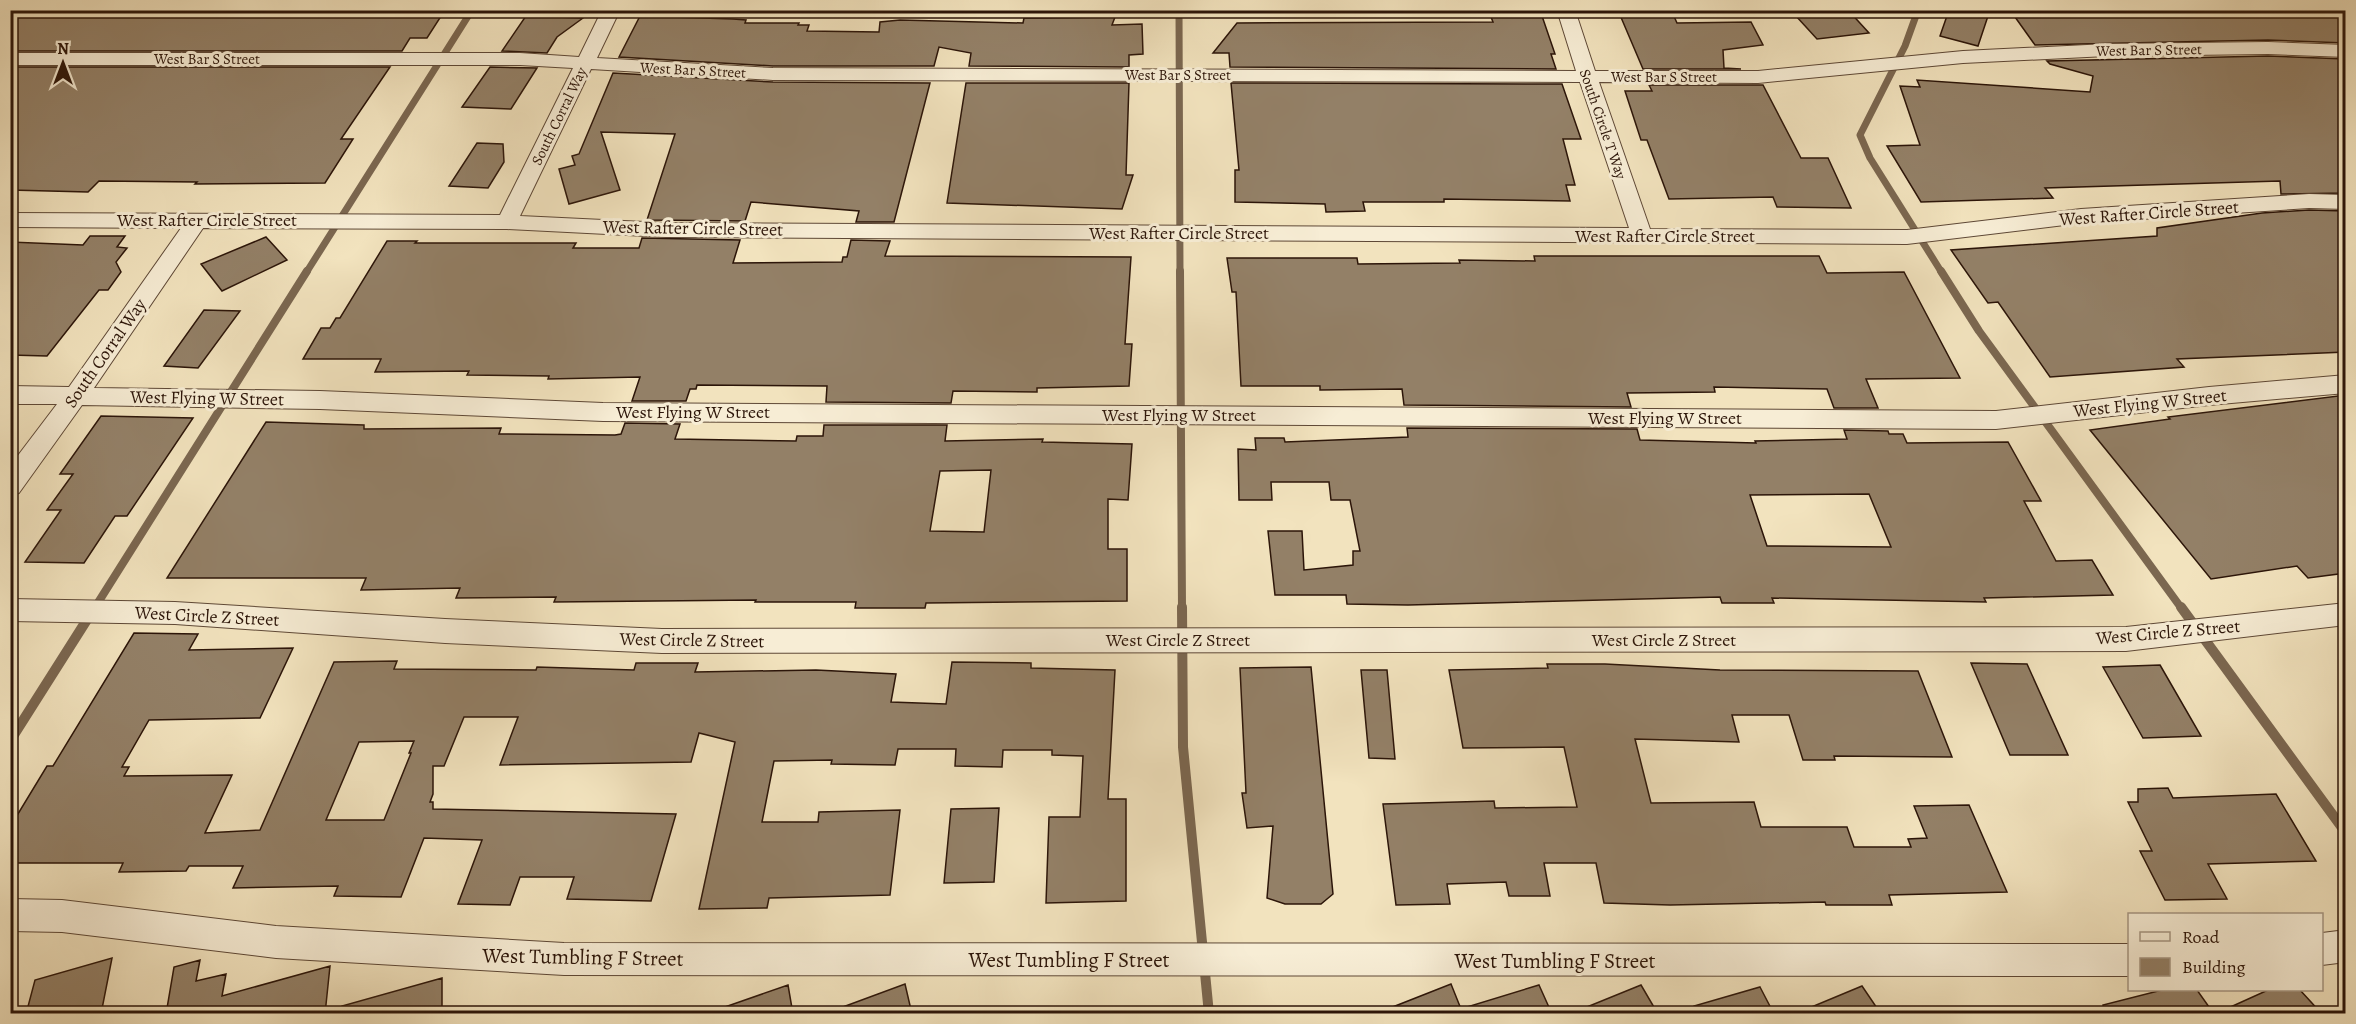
<svg xmlns="http://www.w3.org/2000/svg" width="2356" height="1024" viewBox="0 0 2356 1024" font-family="Alegreya,serif">
	<rect width="100%" height="100%" fill="#f2e3be"/>
	<filter id="stains"><feTurbulence type="fractalNoise" baseFrequency=".00333" numOctaves="4"/><feColorMatrix values="0 0 0 0 .2 0 0 0 0 .09 0 0 0 0 .02 0 0 0 .5 -.17"/></filter>
	<radialGradient id="worn" r=".72"><stop offset=".6" stop-color="#630" stop-opacity="0"/><stop offset="1" stop-color="#630" stop-opacity=".3"/></radialGradient>
	<g fill="none" stroke-linecap="round" stroke-linejoin="round">
		<path stroke="#7b6750" stroke-width="7" d="M1179 10 1180 273
			M1918 10 1905 46 1860 135 1870 158 1942 273
			M306 273 472 10"/>
		<path stroke="#7b6750" stroke-width="8" d="M1180 271 1182 609
			M1941 271 1979 331 2182 609
			M94 609 307 271"/>
		<path stroke="#7b6750" stroke-width="10" d="M1182 607 1183 747 1209 1014
			M2181 607 2346 833
			M10 741 95 607"/>
	</g>
	<path fill="#938067" stroke="#2c1509" stroke-width="1.5" fill-rule="evenodd" d="M10 10 213 12 445 10 427 38H410L402 51H10Z
		M530 10H560L556 17 583 18 557 37 547 53 502 51Z
		M1841 10H1848L1869 33 1817 39 1796 16Z
		M1949 10H1990L1978 46 1940 36Z
		M2010 10H2346V43L2268 40 2035 45Z
		M1673 14 1677 23 1751 22 1763 45 1723 50 1724 68 1741 69H1643L1620 15Z
		M640 16 733 19 746 20 745 23H799L798 25H809L807 31 879 32 880 22 900 20 1023 23 1024 18 1115 17 1112 25 1142 24 1143 54 1129 55V67L969 66 971 53 939 47 934 66H773L619 57Z
		M1542 16 1555 54H1551L1556 69 1230 67 1229 53H1213L1237 23 1493 22 1491 17Z
		M2268 56 2346 59V193L2281 194 2280 181 2045 188 2053 198 1921 202 1887 146 1920 145 1900 86 1920 87 1917 80 2090 92 2093 76 2050 64 2047 61Z
		M10 67H390L341 139H353L325 183 195 184 197 182 99 181 88 192 10 190Z
		M490 67 537 68 511 109 462 107Z
		M613 73 773 82 930 83 894 222H856L859 211 751 202 745 221 647 220 675 134 601 132 620 190 569 204 559 169 575 165 572 156 579 154Z
		M966 83H1129L1126 175H1133L1122 209 947 203Z
		M1231 83 1562 84 1581 139H1563L1575 185H1566L1570 201 1444 199V202H1363L1365 211 1326 212 1325 204 1235 202V170H1239Z
		M1649 85H1763L1801 158H1828L1851 208 1777 207 1773 197 1669 199 1647 140H1641L1625 91H1652Z
		M477 143 503 144 504 162 488 188 449 186Z
		M2309 210 2346 211V352L2177 359 2184 367 2050 377 1998 302 1988 303 1951 250 2157 236V228L2262 213Z
		M90 236H125L117 247 127 248 116 262 121 272 108 290H99L47 356 10 355V242L83 245Z
		M266 237 287 260 222 291 201 264Z
		M642 238 740 240 733 263 842 262 843 257H847L851 240 890 241 885 256 1131 257 1125 344H1132L1129 386 1037 388V392L953 391 951 403 826 402 827 386 697 385 696 389H690L686 401H632L640 377 548 379 549 376 467 375 469 371 375 372 381 359H303L321 328H330L336 318H340L387 241H417L415 243H576L573 248H639Z
		M1534 256H1819L1827 273 1904 272 1960 378 1866 379 1878 408H1834L1827 389 1714 387 1715 392 1627 393 1631 407 1404 405 1402 389 1320 390V386H1241L1236 292H1232L1227 258H1357L1358 264 1460 263 1459 260 1535 261Z
		M204 310 240 311 198 368 164 366Z
		M2346 395V573L2308 578 2297 566 2211 579 2090 430 2170 419 2168 417Z
		M101 416 193 418 127 516H115L84 563 25 562 61 510H47L73 474H60Z
		M266 422 364 425V429L501 428 499 434 615 435 621 434 625 423 680 424 675 439 796 441 797 436H823L824 425H947L945 441 1043 439 1042 442 1132 444 1128 500 1108 499V549H1127V601L926 603 925 608H855L856 602H755L756 600 554 602 556 597 456 598 460 588 361 590 366 578H167ZM991 470 984 532 930 531 940 471Z
		M1407 428 1637 429 1640 440 1756 443 1755 441 1847 439 1844 430 1888 431 1889 434H1903L1907 443 2008 442 2041 501H2024L2056 561 2092 560 2113 595 1984 598 1986 602 1772 598 1774 603H1722L1720 597 1408 605 1347 604 1346 595H1275L1268 531H1302L1304 570 1353 565V551H1360L1350 500H1331L1329 482H1271L1272 500H1239L1238 449 1256 450 1255 438H1284L1285 442 1408 437ZM1869 494 1891 547 1767 546 1750 495Z
		M134 633 198 634 189 650 293 648 260 718 149 720 122 767H129L124 776 232 775 205 833 260 830 334 662 397 661 394 669 536 670 537 667 634 670 636 663H698L695 672 816 670 896 674 891 702 946 704 952 662 1031 663V668L1115 670 1108 799H1126V901L1046 903 1049 817H1080L1083 756 1052 755V750H1003L1002 767 955 766 956 749H898L895 765 831 764 832 760 774 761 762 822H818L819 812 900 810 890 895 769 898 767 908 699 909 735 742 699 733 691 762 500 765 518 717H464L444 766H433V794L430 802H433V809L676 814 651 901 567 899 574 877H520L510 905 458 904 482 840 424 838 401 897 334 896 338 886 233 888 243 866H189L186 871 119 872 123 863H10V827L47 766H53ZM414 741 409 753H411L384 820H326L359 742Z
		M1971 663 2027 664 2068 755H2010Z
		M1547 664H1605L1720 670 1918 671 1952 757 1834 756 1835 760H1803L1789 715H1732L1739 742 1635 739 1651 803 1754 802 1761 827H1847L1854 847H1911L1908 839 1927 838 1914 806 1969 805 2007 892 1889 895 1892 905H1826L1825 902 1670 905 1604 903 1596 863H1544L1550 896H1509L1506 882 1447 884 1450 904 1396 905 1383 804 1494 801 1495 808 1577 807 1564 747 1463 748 1449 670 1548 668Z
		M2160 665 2201 736 2143 738 2103 667Z
		M1311 667 1333 894 1321 904H1285L1267 898 1273 826 1247 828 1242 793H1246L1240 668Z
		M1361 670H1387L1395 759 1369 758Z
		M2168 788 2173 798 2276 794 2316 861 2208 864 2227 899 2165 900 2140 851H2152L2128 802H2138V789Z
		M999 808 994 882 944 883 951 809Z
		M112 958 101 1014H26L35 980Z
		M200 960 196 981 226 974 222 996 330 966 325 1014H166L174 967Z
		M442 978V1014H343L342 1006Z
		M905 984 912 1014H833L832 1011Z
		M1451 984 1463 1014H1381L1380 1012Z
		M788 985 793 1014H719V1009Z
		M1539 985 1552 1014H1468L1467 1007Z
		M1641 985 1658 1014H1572V1013Z
		M1862 986 1881 1014H1797V1013Z
		M1760 987 1774 1014H1695L1694 1006Z
		M2162 990H2197L2214 1014H2105L2103 1005Z
		M2268 990H2300L2322 1014H2215Z"/>
	<g fill="none" stroke-linecap="round" stroke-linejoin="round">
		<g stroke="#5e4836" stroke-width="2">
			<path id="minor" d="M602 10H620L597 58 773 68 1576 71 1557 10H1575L1595 71H1758L1963 51 2107 44 2268 42 2346 45V57L2268 54 2107 56 1963 63 1758 83 1599 82 1650 229 1907 230 2081 209 2309 194 2346 195V209L2309 208 2081 223 1907 244 666 237 507 229 203 228 94 388 320 391 603 403 1996 411 2209 387 2346 375V393L2209 405 1996 429 603 421 320 409 82 405 19 493 10 496V466L57 404H10V386L69 387 181 228 10 227V213L500 215 573 68 520 65H10V53H520L579 57ZM591 69 773 80 1580 82 1629 228 666 223 520 216Z
				M10 599 175 602 445 619 662 629 2126 627 2346 603V625L2126 651 662 653 445 643 175 624 10 621Z
				M10 899 62 900 276 926 564 943 2130 944V976L564 975 276 958 62 932 10 931Z
				M2346 930V962L2322 965V933Z"/>
		</g>
		<use href="#minor" fill="#f7edd5" fill-rule="evenodd"/>
	</g>
	<g text-anchor="middle" stroke-width="6" stroke-linejoin="round" paint-order="stroke">
		<g font-size="15" fill="#2c1509" stroke="#f7edd5">
			<text transform="translate(2149 50) rotate(-1)" y="5">West Bar S Street</text>
			<text x="207" y="64">West Bar S Street</text>
			<text transform="translate(693 70) rotate(3)" y="5">West Bar S Street</text>
			<text x="1178" y="80">West Bar S Street</text>
			<text x="1664" y="82">West Bar S Street</text>
			<text transform="translate(559 116) rotate(-64)" y="5">South Corral Way</text>
			<text transform="translate(1603 124) rotate(71)" y="5">South Circle T Way</text>
		</g>
		<g font-size="18" fill="#2c1509" stroke="#f7edd5">
			<text transform="translate(2149 213) rotate(-4)" y="6">West Rafter Circle Street</text>
			<text x="207" y="226">West Rafter Circle Street</text>
			<text transform="translate(693 228) rotate(1)" y="6">West Rafter Circle Street</text>
			<text x="1179" y="239">West Rafter Circle Street</text>
			<text x="1665" y="242">West Rafter Circle Street</text>
			<text transform="translate(105 353) rotate(-55)" y="6">South Corral Way</text>
			<text transform="translate(207 398) rotate(1)" y="6">West Flying W Street</text>
			<text transform="translate(2150 403) rotate(-6)" y="6">West Flying W Street</text>
			<text x="693" y="418">West Flying W Street</text>
			<text x="1179" y="421">West Flying W Street</text>
			<text x="1665" y="424">West Flying W Street</text>
			<text transform="translate(207 616) rotate(3)" y="6">West Circle Z Street</text>
			<text transform="translate(2168 632) rotate(-5)" y="6">West Circle Z Street</text>
			<text transform="translate(692 640) rotate(1)" y="6">West Circle Z Street</text>
			<text x="1178" y="646">West Circle Z Street</text>
			<text x="1664" y="646">West Circle Z Street</text>
		</g>
		<g font-size="21" fill="#2c1509" stroke="#f7edd5">
			<text transform="translate(583 957) rotate(1)" y="7">West Tumbling F Street</text>
			<text x="1069" y="967">West Tumbling F Street</text>
			<text x="1555" y="968">West Tumbling F Street</text>
		</g>
	</g>
	<rect width="2356" height="1024" fill="none" stroke="#f2e3be" stroke-width="36"/>
	<rect x="12" y="12" width="2332" height="1000" fill="none" stroke="#2c1509" stroke-width="3"/>
	<rect x="18" y="18" width="2320" height="988" fill="none" stroke="#2c1509" stroke-width="1.5"/>
	<rect x="2128" y="913" width="195" height="78" fill="#f7edd5" stroke="#a69783" stroke-width="1.5"/>
	<rect x="2140" y="932" width="30" height="9" fill="#f7edd5" stroke="#a69783" stroke-width="1.5"/>
	<text x="2182" y="943" font-size="18" fill="#2c1509">Road</text>
	<rect x="2140" y="958" width="30" height="18" fill="#938067" stroke="#a69783" stroke-width="1.5"/>
	<text x="2182" y="973" font-size="18" fill="#2c1509">Building</text>
	<g transform="translate(63 63)" stroke="#f7edd5" stroke-width="4.5" paint-order="stroke">
	<path d="M0-4.5L10 22L0 15L-10 22Z" fill="#2c1509"/>
	<text y="-9" font-size="16" font-weight="bold" text-anchor="middle" fill="#2c1509">N</text>
	</g>
	<rect width="100%" height="100%" filter="url(#stains)"/>
	<rect width="100%" height="100%" fill="url(#worn)"/>
</svg>
